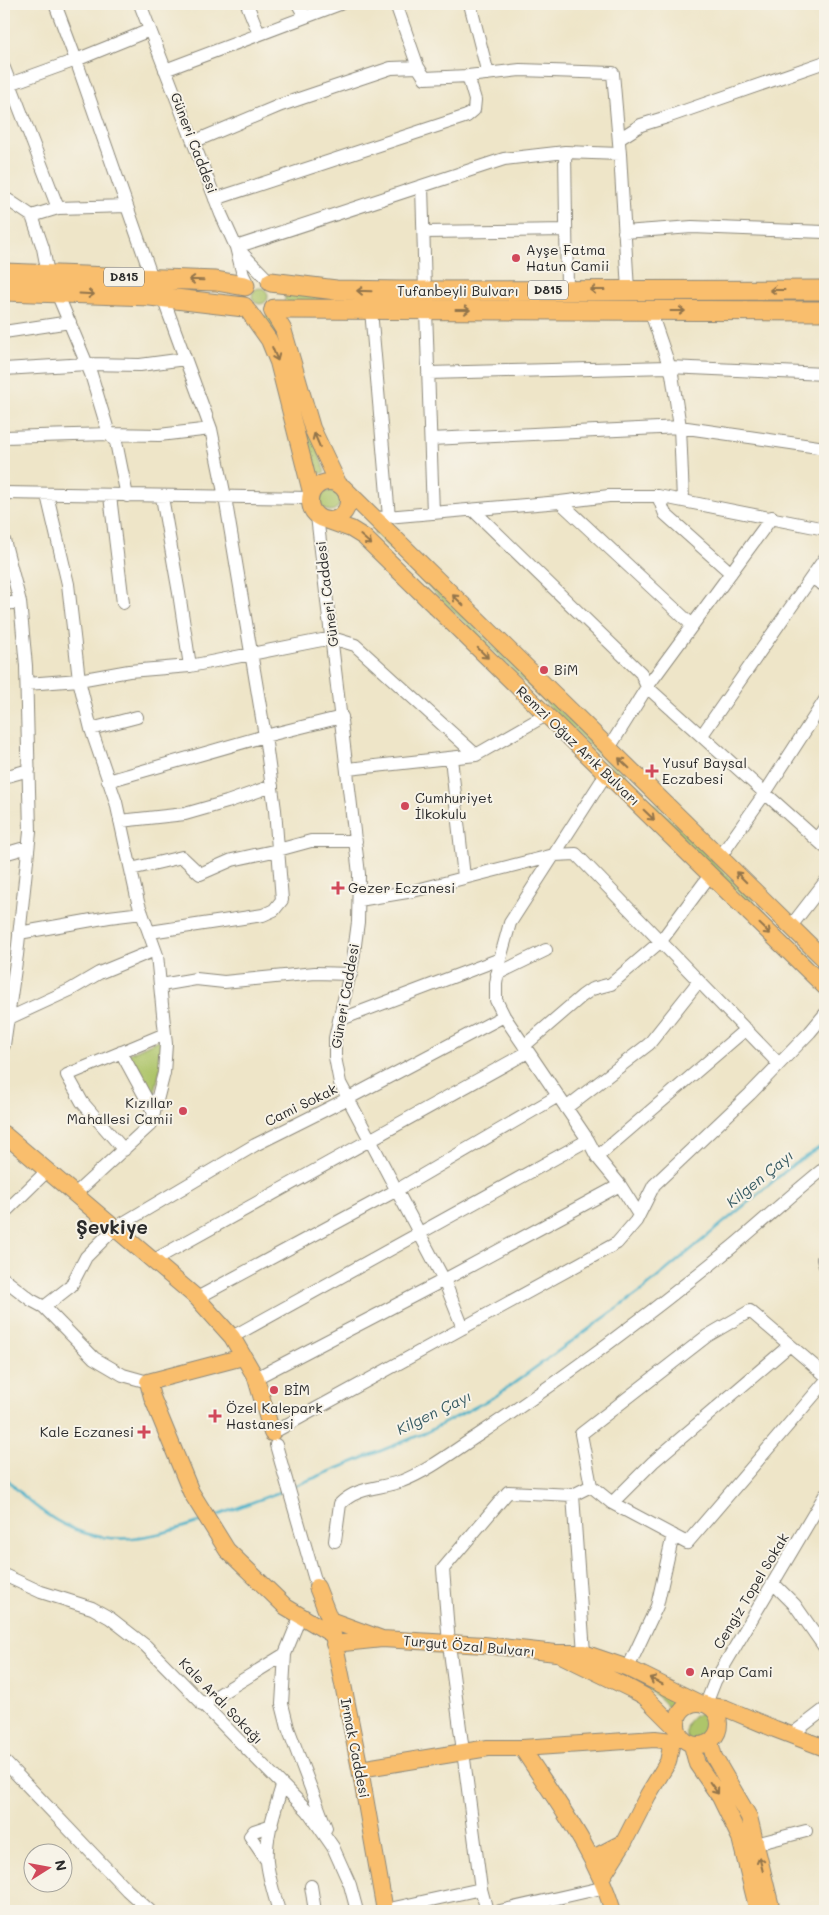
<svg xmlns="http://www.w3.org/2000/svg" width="829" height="1915" viewBox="0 0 829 1915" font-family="Mali,sans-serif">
	<rect width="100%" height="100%" fill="#f7f3e8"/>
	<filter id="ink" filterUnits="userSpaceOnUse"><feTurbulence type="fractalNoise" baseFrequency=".02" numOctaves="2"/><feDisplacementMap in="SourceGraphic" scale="10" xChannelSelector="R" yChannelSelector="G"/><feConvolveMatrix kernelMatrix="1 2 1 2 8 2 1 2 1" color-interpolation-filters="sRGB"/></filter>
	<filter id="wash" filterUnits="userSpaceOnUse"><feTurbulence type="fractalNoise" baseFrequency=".0096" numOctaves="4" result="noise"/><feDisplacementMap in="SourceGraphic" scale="20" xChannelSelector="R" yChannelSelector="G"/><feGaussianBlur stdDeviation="1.12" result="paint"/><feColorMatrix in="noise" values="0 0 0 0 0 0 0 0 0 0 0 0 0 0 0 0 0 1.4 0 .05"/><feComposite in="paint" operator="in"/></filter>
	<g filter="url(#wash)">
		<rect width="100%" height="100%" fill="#eee5c8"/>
		<path fill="#aec56b" stroke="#6c784b" d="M252 296a8 8 0 1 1 16 0a8 8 0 1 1-16 0Z
			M285 291 825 298V301L798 304H285Z
			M274 315 325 472 316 475 281 352 261 317Z
			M320 501a10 10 0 1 1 20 0a10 10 0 1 1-20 0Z
			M377 531 825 971V979L374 533Z
			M160 1039 163 1057 152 1104 126 1055Z
			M581 1659 668 1691 688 1702 675 1715 661 1700 647 1688Z
			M700 1713 705 1714 710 1722 709 1730C704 1739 698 1742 688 1740 682 1728 688 1718 700 1713Z"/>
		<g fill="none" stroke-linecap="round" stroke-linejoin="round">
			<path stroke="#4ab1c9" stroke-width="2.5" d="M4 1475C16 1490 30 1503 46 1514 100 1551 144 1540 203 1521
				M292 1487 427 1432 496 1396 640 1292 794 1164 825 1144
				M213 1517 285 1490"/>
		</g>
	</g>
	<g filter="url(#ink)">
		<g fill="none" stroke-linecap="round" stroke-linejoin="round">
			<g stroke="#8c887a" stroke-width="14">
				<path id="minor" d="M55 4 76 60 152 278
					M140 4 221 214 236 247 243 275 247 283
					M247 4 259 34
					M298 4 305 17
					M396 4 418 67 425 78 468 76 520 70 613 73 620 154 628 290
					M470 4 488 74
					M4 68 58 208
					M165 70 340 4
					M4 86 76 60 150 30
					M619 139 641 125 667 117 825 62
					M193 142 281 105 391 68 418 67
					M565 152 567 290
					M422 186 425 291
					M215 199 467 116 474 110 475 100 468 76
					M4 200H8L32 216 58 208 127 206
					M32 216 43 248 48 274
					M424 232 566 230
					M624 232 692 227 825 232
					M236 247 504 159 565 152 620 154
					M236 247 268 280
					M57 293 91 374 109 434 116 442 127 496
					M371 310 389 517
					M426 310 433 513
					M650 310 672 374 680 427 683 500
					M4 332 70 322
					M4 369 87 364 140 365 185 359
					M428 373 669 367 825 374
					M4 437 109 434 159 435 211 429
					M431 439 680 427 825 448
					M4 493 310 498
					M47 495 68 584 79 680 91 729 116 802 138 902 157 955 166 1044 164 1073 151 1124 74 1195
					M110 496 123 603
					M658 496 665 514 731 573
					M162 497 179 593 190 666
					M560 502 692 625
					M473 510 641 673 647 687 825 847
					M317 516 359 874 358 922 353 960 335 1038V1057L340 1083 444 1280 463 1328
					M375 518 560 502 609 496H658L825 529
					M4 540 20 602 26 666 30 832 17 955 4 1045
					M812 578 825 586
					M4 604 20 602
					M27 684 79 680 129 671 190 666 332 638 355 645 476 755
					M91 729 137 717
					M702 735 825 558
					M609 748 647 687 772 517
					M451 758 464 877
					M348 769 476 755 546 715
					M606 774 510 923 500 959 496 984V1000L504 1016 588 1140 597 1157 620 1185 639 1215
					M4 777 29 770
					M108 781 265 736 342 717
					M120 821 185 814 227 802 272 786
					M817 840 825 827
					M4 854 28 847
					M720 857 765 793 825 700
					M131 869 182 857 200 874 232 860 278 850 311 841H356
					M359 900 413 891 554 855 576 854 779 1064
					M791 926 825 882
					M150 932 263 915 274 910 282 900 275 810 265 736 225 497 211 429 163 298
					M19 933 109 917 142 913
					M497 974 546 950
					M161 985 196 979 224 982 315 973 351 974
					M7 1019 70 990 99 973 155 950
					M339 1020 500 959
					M524 1046 582 996 592 989 611 984 661 941 710 875
					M121 1052 154 1113
					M566 1108 649 1044 699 981
					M124 1150 82 1102 67 1075 165 1034
					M597 1157 746 1029
					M4 1213 47 1171
					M823 1259 825 1266
					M154 1260 528 1052
					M4 1279 31 1300 44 1307 94 1358 123 1375 148 1382
					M197 1298 397 1190 558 1096
					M44 1307 71 1286 86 1257 115 1228 255 1145 347 1099 504 1016
					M232 1337 588 1140
					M825 1375 750 1311 707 1336 581 1434 591 1486 612 1503 687 1543 825 1382
					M256 1378 444 1280 620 1185
					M272 1433 617 1243 636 1221 654 1185 750 1094 810 1032 825 1014
					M276 1445 317 1587
					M573 1495 584 1653
					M612 1503 653 1462 790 1345
					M335 1541 340 1504C358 1486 380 1489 402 1481 430 1470 455 1450 480 1434 567 1376 651 1313 732 1247 762 1222 791 1195 821 1171L825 1169
					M4 1575 41 1592 92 1608 110 1618 146 1646 308 1811 333 1847 350 1885 357 1911
					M773 1583 795 1605 825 1648
					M300 1617 285 1654 282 1704 288 1728 326 1828
					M628 1668 657 1606 673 1535
					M706 1704 715 1681 825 1495
					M202 1705 285 1654
					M791 1735 825 1709
					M4 1761 127 1890 150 1911
					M756 1844 806 1831
					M267 1861 250 1836 254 1831 272 1825
					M311 1886 315 1911
					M385 1910 481 1889
					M279 1911C274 1895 269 1879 267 1862 265 1837 275 1810 282 1786
					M487 1911 481 1889 449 1644 443 1569 508 1492 573 1495 591 1486
					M500 1911 606 1887"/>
			</g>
			<g stroke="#8c887a" stroke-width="18">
				<path id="major" d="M272 311 283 329 312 428 338 483
					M249 312 269 340 278 362 311 492
					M310 501a19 19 0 1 1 38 0a19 19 0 1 1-38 0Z
					M343 487 825 960
					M323 519 351 529 364 537 825 987
					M4 1134 197 1298 232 1337 256 1378 272 1433
					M243 1357 148 1382 152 1397 191 1492 227 1550 286 1607 333 1635
					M317 1587 330 1620 360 1769 385 1911
					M330 1620 382 1639 334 1644
					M382 1639 484 1645 556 1653H584L628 1668 699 1703
					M563 1656 633 1690 644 1696 677 1729
					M677 1724a21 21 0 1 1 42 0a21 21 0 1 1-42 0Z
					M710 1706 725 1708 775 1729 825 1748
					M710 1742 714 1757 749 1817 772 1911
					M692 1745 697 1764 720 1797 740 1838 758 1911
					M522 1748C556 1801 595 1851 613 1911
					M360 1769 488 1748H522L655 1739 672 1741
					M624 1842 648 1795 668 1762 672 1741 679 1735
					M593 1858 624 1842 602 1877"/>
			</g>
			<g stroke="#8c887a" stroke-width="21">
				<path id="highway" d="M4 273 216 281 245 286
					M271 282 336 290 401 291 825 290
					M4 291 150 296 244 307
					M274 309 825 311"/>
			</g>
			<use href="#minor" stroke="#fff" stroke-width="12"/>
			<use href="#major" stroke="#f9be6d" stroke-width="16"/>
			<use href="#highway" stroke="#f9be6d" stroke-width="19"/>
		</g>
		<defs><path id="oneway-shaft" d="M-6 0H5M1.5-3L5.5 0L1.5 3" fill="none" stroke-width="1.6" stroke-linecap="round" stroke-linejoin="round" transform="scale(1.25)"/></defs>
		<g stroke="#92744c">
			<use href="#oneway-shaft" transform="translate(196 280) rotate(-178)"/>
			<use href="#oneway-shaft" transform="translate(597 290) rotate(180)"/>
			<use href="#oneway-shaft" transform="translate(777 290) rotate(-180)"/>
			<use href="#oneway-shaft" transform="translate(364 291) rotate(-178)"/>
			<use href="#oneway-shaft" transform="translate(87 294) rotate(3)"/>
			<use href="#oneway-shaft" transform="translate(463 310)"/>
			<use href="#oneway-shaft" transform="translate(678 311)"/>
			<use href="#oneway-shaft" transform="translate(275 354) rotate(68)"/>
			<use href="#oneway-shaft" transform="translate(317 440) rotate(-113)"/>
			<use href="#oneway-shaft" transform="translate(366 540) rotate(41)"/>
			<use href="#oneway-shaft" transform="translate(458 600) rotate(-136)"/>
			<use href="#oneway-shaft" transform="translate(483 653) rotate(45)"/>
			<use href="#oneway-shaft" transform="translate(624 763) rotate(-136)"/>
			<use href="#oneway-shaft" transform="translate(649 815) rotate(44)"/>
			<use href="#oneway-shaft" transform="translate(741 877) rotate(-135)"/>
			<use href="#oneway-shaft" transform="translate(765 929) rotate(44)"/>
			<use href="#oneway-shaft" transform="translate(656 1681) rotate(-154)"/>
			<use href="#oneway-shaft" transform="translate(714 1788) rotate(54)"/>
			<use href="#oneway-shaft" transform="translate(761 1864) rotate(-104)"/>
		</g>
	</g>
	<g fill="#d1495b" stroke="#f7f3e8" stroke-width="2">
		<circle cx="516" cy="258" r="5"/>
		<circle cx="544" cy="670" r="5"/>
		<path d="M649.5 763.5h5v5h5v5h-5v5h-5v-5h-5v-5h5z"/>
		<circle cx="405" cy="806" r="5"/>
		<path d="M335.5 880.5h5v5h5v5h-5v5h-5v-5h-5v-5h5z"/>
		<circle cx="183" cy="1111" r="5"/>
		<circle cx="274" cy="1390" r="5"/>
		<path d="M212.5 1408.5h5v5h5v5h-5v5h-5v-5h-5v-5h5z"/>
		<path d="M141.5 1424.5h5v5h5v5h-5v5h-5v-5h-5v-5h5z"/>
		<circle cx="690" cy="1672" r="5"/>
	</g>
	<g text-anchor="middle" stroke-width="4" stroke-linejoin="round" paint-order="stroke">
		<g fill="#f7f3e8" stroke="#686764" stroke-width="1">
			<rect x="104" y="267.5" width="40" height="19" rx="4"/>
			<rect x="528" y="280.5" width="40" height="19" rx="4"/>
		</g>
		<g font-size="12" font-weight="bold" fill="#2b2b2b">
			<text x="124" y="281">D815</text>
			<text x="548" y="294">D815</text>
		</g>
		<g font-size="14" fill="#2b2b2b" stroke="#f7f3e8">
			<text transform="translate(194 143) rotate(69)" y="5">Güneri Caddesi</text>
			<text x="458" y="296">Tufanbeyli Bulvarı</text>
			<text transform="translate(327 594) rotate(-97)" y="5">Güneri Caddesi</text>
			<text transform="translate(578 746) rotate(44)" y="5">Remzi Oğuz Arık Bulvarı</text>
			<text transform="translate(345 996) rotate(-80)" y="5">Güneri Caddesi</text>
			<text transform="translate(301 1105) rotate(-26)" y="5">Cami Sokak</text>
			<text transform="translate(751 1591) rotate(-59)" y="5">Cengiz Topel Sokak</text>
			<text transform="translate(469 1646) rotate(5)" y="5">Turgut Özal Bulvarı</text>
			<text transform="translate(221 1701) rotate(46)" y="5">Kale Ardı Sokağı</text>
			<text transform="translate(355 1748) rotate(79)" y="5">Irmak Caddesi</text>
		</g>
		<g font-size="14" fill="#2b2b2b" stroke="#f7f3e8" text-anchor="start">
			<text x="526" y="255">Ayşe Fatma<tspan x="526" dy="16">Hatun Camii</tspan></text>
			<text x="554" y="675">BiM</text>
			<text x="662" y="768">Yusuf Baysal<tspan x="662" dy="16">Eczabesi</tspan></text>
			<text x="415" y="803">Cumhuriyet<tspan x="415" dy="16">İlkokulu</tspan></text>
			<text x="348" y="893">Gezer Eczanesi</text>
			<text x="173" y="1108" text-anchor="end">Kızıllar<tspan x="173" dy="16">Mahallesi Camii</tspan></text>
			<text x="284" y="1395">BİM</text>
			<text x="226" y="1413">Özel Kalepark<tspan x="226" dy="16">Hastanesi</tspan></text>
			<text x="134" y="1437" text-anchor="end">Kale Eczanesi</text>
			<text x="700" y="1677">Arap Cami</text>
		</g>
		<g font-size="15" font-style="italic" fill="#365a62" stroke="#f7f3e8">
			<text transform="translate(760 1179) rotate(-39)" y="5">Kilgen Çayı</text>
			<text transform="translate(434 1413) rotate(-26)" y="5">Kilgen Çayı</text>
		</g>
		<g font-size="19" font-weight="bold" fill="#2b2b2b" stroke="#f7f3e8">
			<text x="112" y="1234">Şevkiye</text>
		</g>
	</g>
	<rect width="829" height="1915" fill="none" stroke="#f7f3e8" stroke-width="20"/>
	<g transform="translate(48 1868) rotate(79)"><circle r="24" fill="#f7f3e8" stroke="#a5a39c"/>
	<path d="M0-4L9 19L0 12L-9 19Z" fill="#d1495b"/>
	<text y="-8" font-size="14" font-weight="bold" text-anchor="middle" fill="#2b2b2b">N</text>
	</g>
</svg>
